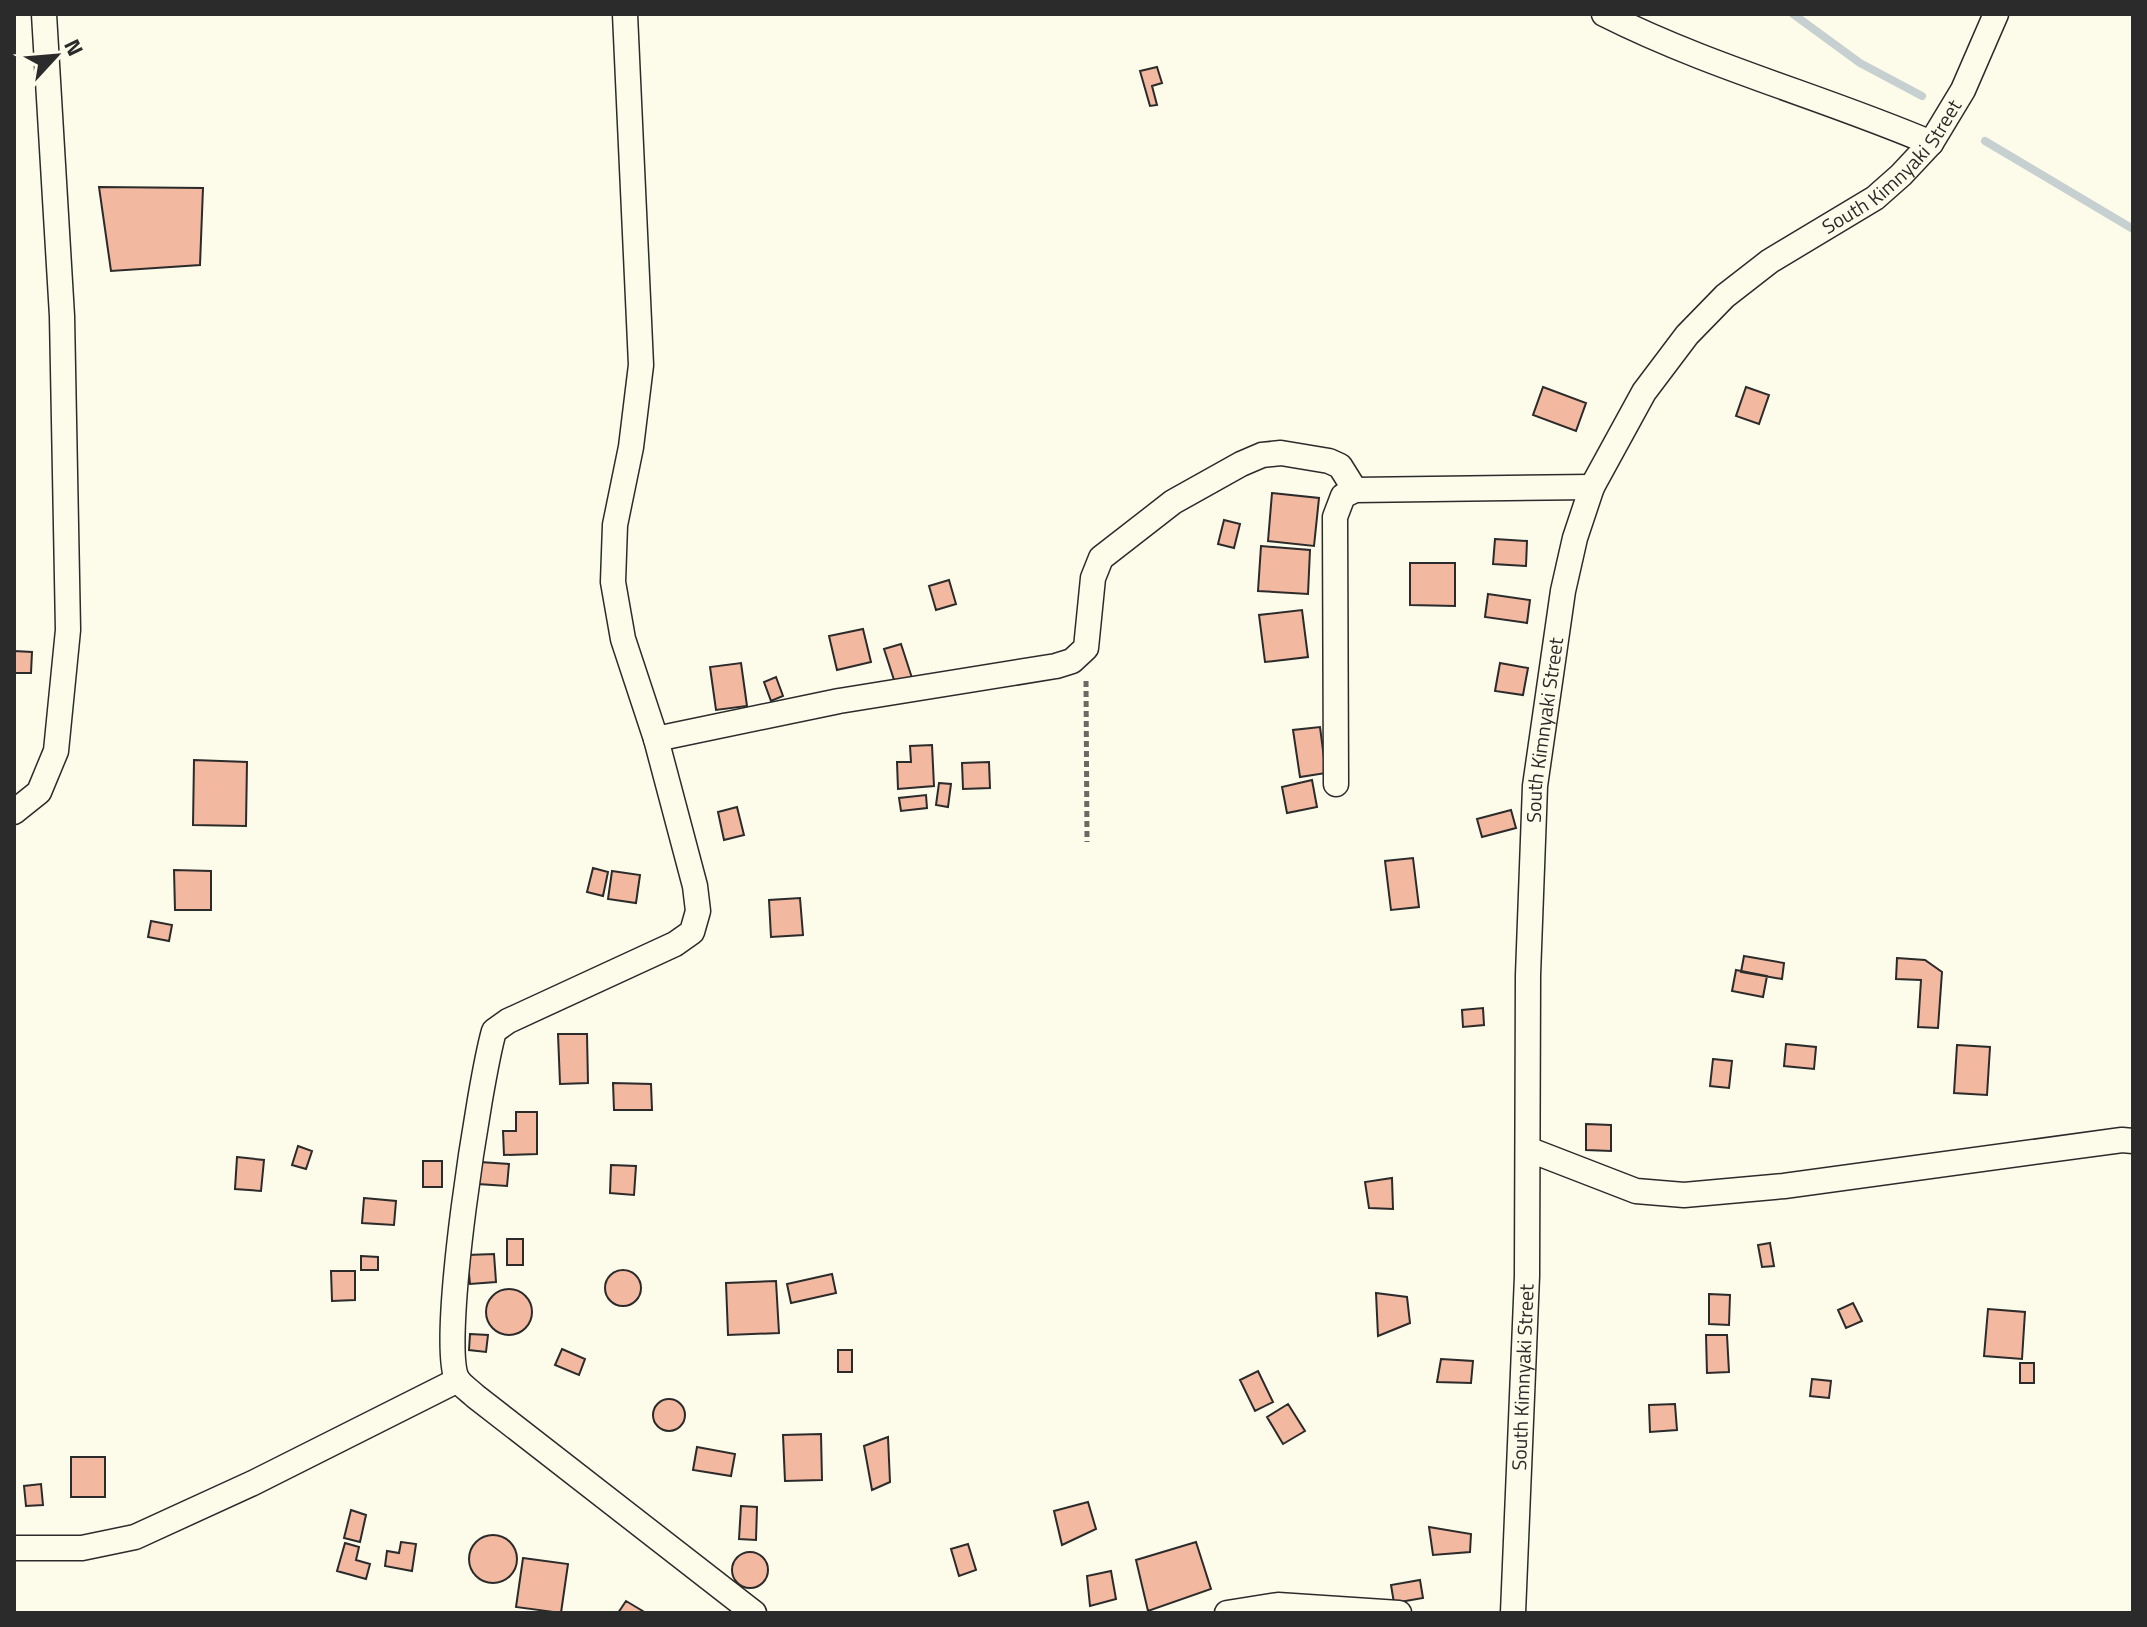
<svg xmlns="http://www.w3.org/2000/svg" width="2147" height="1627" viewBox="0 0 2147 1627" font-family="'Titillium Web',sans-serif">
	<rect width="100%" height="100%" fill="#fdfbea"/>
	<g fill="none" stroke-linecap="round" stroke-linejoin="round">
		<path stroke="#c7d0d0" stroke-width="8" d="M1793 14 1860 63 1922 96
			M1985 141 2133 229"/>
	</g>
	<path fill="#f2b8a0" stroke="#2b2b2b" stroke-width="2" d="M1157 67 1162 83 1152 86 1157 105 1150 106 1140 71Z
		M99 187 203 188 200 265 111 271Z
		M1543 387 1586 403 1576 431 1533 415Z
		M1746 387 1769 395 1759 424 1736 416Z
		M1272 493 1319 498 1314 546 1268 541Z
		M1224 520 1240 524 1234 548 1218 544Z
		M1495 539 1527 541 1526 566 1493 564Z
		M1261 546 1310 550 1308 594 1258 591Z
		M1410 563H1455V606L1410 605Z
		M949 580 956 604 936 610 929 586Z
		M1488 594 1530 600 1527 623 1485 617Z
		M1302 610 1308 657 1265 662 1259 615Z
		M863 629 871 662 837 670 829 636Z
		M901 644 912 678 895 683 884 649Z
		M14 651 32 652 31 673H14Z
		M741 663 747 706 716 710 710 667Z
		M1500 663 1528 668 1523 695 1495 691Z
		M776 677 783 696 771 701 764 682Z
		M1320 727 1326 773 1300 777 1293 730Z
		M932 745 934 786 898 789 897 762H911L910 746Z
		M194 760 247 762 246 826 193 825Z
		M989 762 990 788 963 789 962 763Z
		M1312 780 1317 807 1287 813 1282 787Z
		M939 783 951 784 948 807 936 805Z
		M926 795 927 808 901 811 899 798Z
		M737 807 744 835 724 840 718 812Z
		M1511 810 1516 828 1482 837 1477 819Z
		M1413 858 1419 907 1391 910 1385 861Z
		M593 868 608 872 603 896 587 892Z
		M174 870 211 871V910H175Z
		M612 871 640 875 636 903 608 899Z
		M800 898 803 935 771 937 769 900Z
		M151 921 172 925 169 941 148 937Z
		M1744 956 1784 963 1782 979 1741 972Z
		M1897 958 1925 960 1942 972 1938 1028 1918 1027 1921 980 1896 979Z
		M1736 970 1767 976 1763 997 1732 991Z
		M1483 1008 1484 1025 1463 1027 1462 1010Z
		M558 1034H587L588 1083 560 1084Z
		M1786 1044 1816 1047 1814 1069 1784 1066Z
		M1957 1045 1990 1047 1987 1095 1954 1093Z
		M1713 1059 1732 1061 1729 1088 1710 1086Z
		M613 1083 651 1084 652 1110H614Z
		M516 1112H537V1154L504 1155 503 1131H516Z
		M1586 1124 1611 1125V1151L1586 1150Z
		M298 1146 312 1151 306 1169 292 1165Z
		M237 1157 264 1160 261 1191 235 1189Z
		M423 1161H442V1187H423Z
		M480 1162 509 1164 507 1186 478 1184Z
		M611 1165 636 1166 634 1195 610 1193Z
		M1392 1178 1393 1209 1369 1208 1365 1182Z
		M364 1198 396 1201 394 1225 362 1223Z
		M507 1239H523V1265H507Z
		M1770 1243 1774 1266 1762 1267 1758 1245Z
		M494 1254 496 1282 470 1284 467 1255Z
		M361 1256 378 1257V1270H361Z
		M605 1288a18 18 0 1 1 36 0a18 18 0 1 1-36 0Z
		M331 1271H355V1300L332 1301Z
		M832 1274 836 1293 791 1303 787 1284Z
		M776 1281 779 1333 728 1335 726 1283Z
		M486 1312a23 23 0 1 1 46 0a23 23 0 1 1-46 0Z
		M1376 1293 1407 1297 1410 1323 1378 1336Z
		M1709 1294 1730 1295 1729 1325 1709 1324Z
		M1853 1303 1862 1321 1846 1328 1838 1310Z
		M1988 1309 2025 1312 2022 1359 1984 1356Z
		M470 1334 488 1335 486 1352 469 1350Z
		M1706 1335H1727L1729 1372 1707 1373Z
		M562 1349 585 1359 579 1375 555 1365Z
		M838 1350H852V1372H838Z
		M1441 1359 1473 1361 1471 1383 1437 1382Z
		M2020 1363H2034V1383H2020Z
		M1258 1371 1273 1402 1255 1411 1240 1380Z
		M1812 1379 1831 1381 1829 1398 1810 1396Z
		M653 1415a16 16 0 1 1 32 0a16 16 0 1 1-32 0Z
		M1288 1404 1305 1431 1283 1444 1267 1417Z
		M1675 1404 1677 1430 1650 1432 1649 1405Z
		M821 1434 822 1480 785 1481 783 1435Z
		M888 1437 890 1482 872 1490 864 1446Z
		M697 1447 735 1454 731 1476 693 1470Z
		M71 1457H105V1497H71Z
		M41 1484 43 1505 26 1506 24 1486Z
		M1088 1502 1096 1529 1062 1545 1054 1511Z
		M741 1506 757 1507 756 1540 739 1539Z
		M351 1510 366 1515 360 1542 344 1538Z
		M1429 1527 1471 1534 1470 1552 1433 1555Z
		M469 1559a24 24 0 1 1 48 0a24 24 0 1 1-48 0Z
		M401 1542 416 1544 412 1571 385 1566 387 1551 399 1553Z
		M1196 1542 1211 1589 1148 1611 1136 1560Z
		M345 1543 359 1547 356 1560 370 1564 366 1579 337 1571Z
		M968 1544 976 1570 959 1576 951 1549Z
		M732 1570a18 18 0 1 1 36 0a18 18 0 1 1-36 0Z
		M523 1558 568 1564 561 1613 516 1607Z
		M1111 1571 1116 1599 1090 1606 1087 1576Z
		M1420 1580 1423 1598 1394 1603 1391 1585Z
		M626 1601 646 1613H618Z"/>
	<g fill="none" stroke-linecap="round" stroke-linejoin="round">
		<g stroke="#2b2b2b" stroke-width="27">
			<g id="street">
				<path d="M625 14 641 365 631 447 615 525 613 582 623 639 656 739 695 886 698 911 692 932 675 944 508 1021 494 1031C480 1080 439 1341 457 1379 461 1385 470 1391 475 1396L754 1613"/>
				<path d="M1604 14C1709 67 1823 97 1931 143"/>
				<path d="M656 739 839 701 1056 666 1072 661 1086 648 1093 578 1101 558 1173 502 1241 464 1262 455 1281 453 1329 461 1340 466 1355 490"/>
				<path d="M1336 784 1335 517 1343 496 1355 490 1592 487"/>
				<path d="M14 812 39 792 56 751 68 630 62 316 44 14"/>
				<path d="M1530 1150 1636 1191 1684 1195 1784 1186 2122 1140 2133 1141"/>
				<path d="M14 1548H82L135 1537 253 1483 458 1380"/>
				<path d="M1227 1613 1278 1605 1399 1613"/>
				<path id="s1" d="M1513 1613 1527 1276 1528 975 1535 786 1563 591 1575 538 1592 487 1644 392 1687 335 1725 296 1770 261 1875 198 1901 175 1931 143 1963 90 1996 14"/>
			</g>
		</g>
		<path stroke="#6a6964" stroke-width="5" stroke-dasharray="6 4" stroke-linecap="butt" d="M1086 681 1087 842"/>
		<use href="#street" stroke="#fdfbea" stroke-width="24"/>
	</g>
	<g text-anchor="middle" stroke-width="6" stroke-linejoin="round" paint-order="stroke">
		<g font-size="20" fill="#2b2b2b" stroke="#fdfbea">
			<text dy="7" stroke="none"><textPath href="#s1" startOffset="1580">South Kimnyaki Street</textPath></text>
			<text dy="7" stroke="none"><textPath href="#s1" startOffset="884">South Kimnyaki Street</textPath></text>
			<text dy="7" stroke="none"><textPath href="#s1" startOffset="236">South Kimnyaki Street</textPath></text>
		</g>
	</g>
	<rect width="2147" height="1627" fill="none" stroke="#2b2b2b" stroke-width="32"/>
	<g transform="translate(56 56) rotate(64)" stroke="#fdfbea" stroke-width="6" paint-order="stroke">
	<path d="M0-6L14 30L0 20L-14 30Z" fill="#2b2b2b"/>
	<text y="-12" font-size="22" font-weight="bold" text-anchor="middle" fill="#2b2b2b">N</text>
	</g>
</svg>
